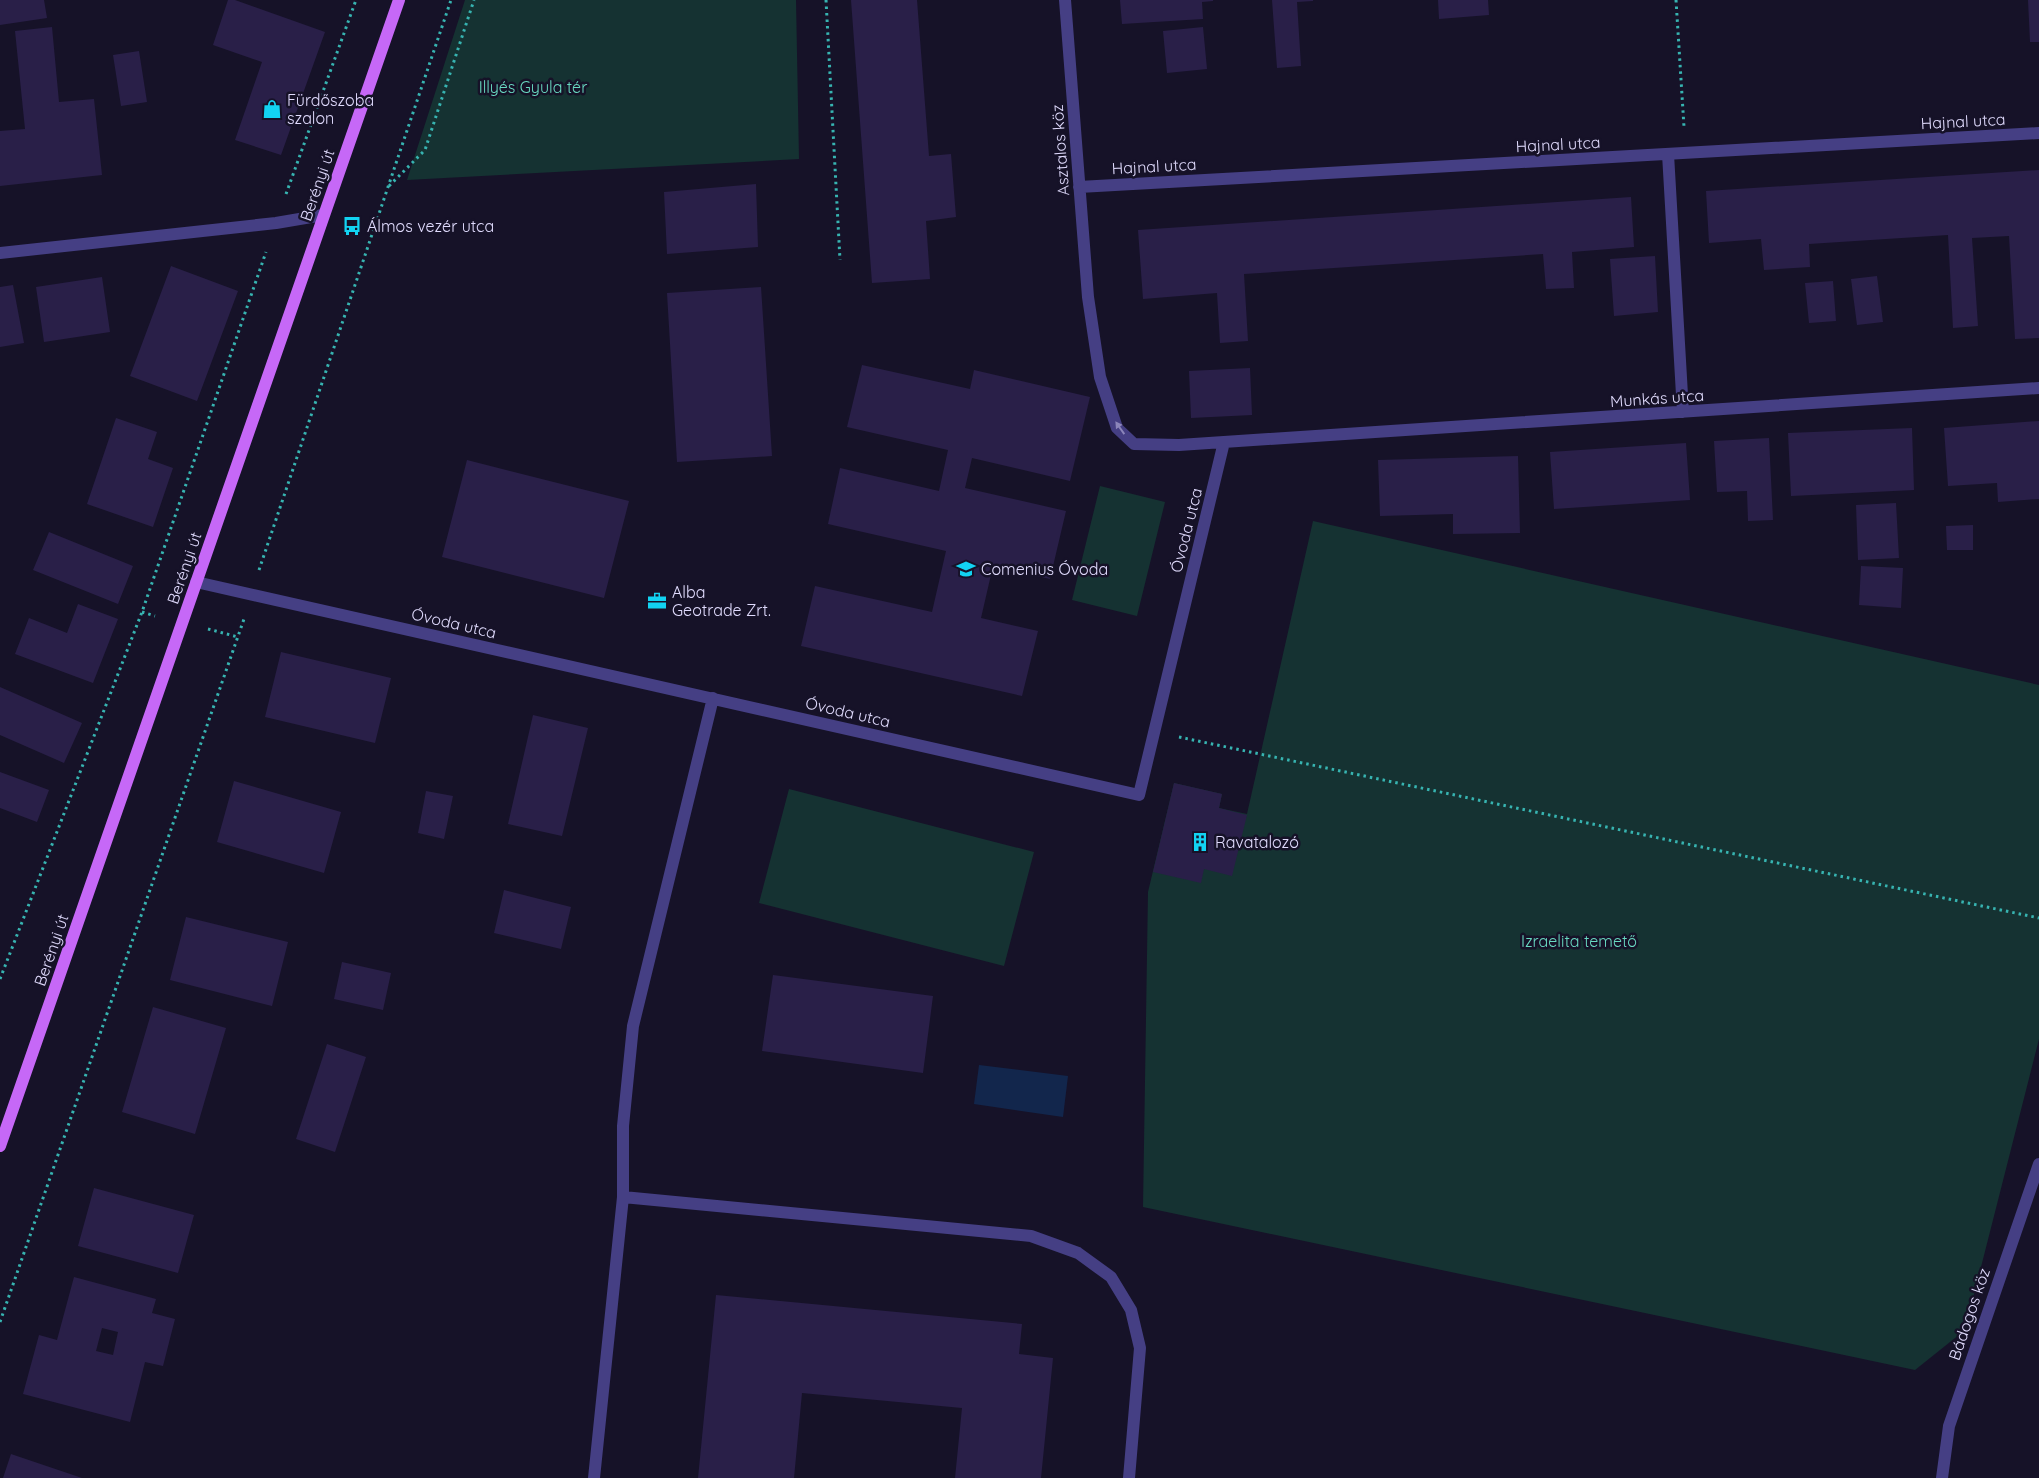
<svg xmlns="http://www.w3.org/2000/svg" width="2039" height="1478" viewBox="0 0 2039 1478" font-family="Quicksand,sans-serif">
	<rect width="100%" height="100%" fill="#161228"/>
	<path fill="#153232" d="M465 0H796L799 159 407 180Z
		M1100 486 1165 502 1137 616 1072 600Z
		M1313 521 2039 685V1039L1965 1330 1915 1370 1143 1207 1148 892 1174 783 1222 794 1219 808 1247 814Z
		M789 789 1034 852 1004 966 759 903Z"/>
	<path fill="#12264c" d="M979 1065 1068 1076 1063 1117 974 1104Z"/>
	<path fill="#291f48" fill-rule="evenodd" d="M0 0H44L47 18 0 25Z
		M228 0H235L325 32 281 155 235 140 262 62 213 45Z
		M851 0H917L929 156 951 154 956 217 926 221 930 279 872 283Z
		M1120 0H1213V1L1202 2 1203 19 1122 24Z
		M1272 0H1313V1L1297 2 1301 66 1277 68Z
		M1438 0H1488L1489 15 1439 19Z
		M2028 0H2039V42H2030Z
		M52 27 59 102 94 99 102 175 0 186V131L25 129 15 31Z
		M1203 27 1207 69 1167 73 1163 31Z
		M139 51 147 102 121 106 113 55Z
		M2039 170V338L2015 339 2009 236 1972 238 1978 326 1953 328 1948 235 1809 244 1810 267 1764 270 1761 239 1709 243 1706 191Z
		M756 184 758 247 667 254 664 192Z
		M1631 197 1634 247 1572 252 1574 288 1546 289 1543 254 1244 274 1248 341 1220 343 1217 293 1143 299 1138 230Z
		M1655 256 1658 312 1614 316 1610 259Z
		M171 266 238 291 197 401 130 376Z
		M1877 276 1883 322 1857 325 1851 279Z
		M102 277 110 332 44 342 36 287Z
		M1833 281 1836 321 1809 323 1805 283Z
		M13 285 24 343 0 347V287Z
		M761 287 772 456 677 462 667 293Z
		M862 365 970 389 974 370 1090 397 1070 481 972 458 965 488 1066 511 1050 579 993 566 981 618 1038 631 1022 696 801 646 815 586 932 612 946 551 828 524 840 468 939 491 948 450 847 427Z
		M1250 368 1252 415 1191 418 1189 371Z
		M116 418 157 432 148 459 173 468 153 527 87 504Z
		M2039 421V499L1998 502 1997 483 1948 486 1944 428Z
		M1912 428 1914 490 1791 496 1788 433Z
		M1769 438 1773 520 1748 521 1747 491 1717 492 1714 441Z
		M1686 443 1690 500 1554 509 1550 452Z
		M1518 456 1520 533 1453 534V514L1380 516 1378 460Z
		M467 460 629 501 604 598 442 557Z
		M1896 503 1899 558 1858 560 1856 505Z
		M1973 525V550H1947L1946 526Z
		M49 532 133 566 118 604 33 570Z
		M1861 566 1903 568 1901 608 1859 605Z
		M78 604 118 619 93 683 15 654 29 618 67 633Z
		M281 652 391 678 375 743 265 717Z
		M0 687 82 723 64 763 0 735Z
		M533 715 588 728 562 836 508 824Z
		M0 772 49 790 37 822 0 808Z
		M234 781 341 812 324 873 217 842Z
		M1174 783 1222 794 1219 808 1247 815 1232 876 1204 869 1201 883 1153 872Z
		M426 791 453 796 444 839 418 833Z
		M504 890 571 907 561 949 494 933Z
		M186 917 288 942 272 1006 170 980Z
		M342 962 391 973 383 1010 334 999Z
		M773 975 933 996 923 1073 762 1051Z
		M153 1007 226 1028 195 1134 122 1112Z
		M327 1044 366 1057 335 1152 296 1139Z
		M94 1188 194 1215 178 1273 78 1246Z
		M74 1277 156 1299 152 1313 175 1319 163 1366 145 1362 130 1422 23 1394 39 1335 57 1340ZM102 1328 118 1332 113 1355 96 1351Z
		M716 1295 1022 1324 1019 1354 1053 1358 1041 1478H955L962 1408 802 1393 794 1478H698Z
		M11 1454 82 1478H3Z"/>
	<g fill="none" stroke-linecap="round" stroke-linejoin="round">
		<path stroke="#37b4b1" stroke-width="3" stroke-dasharray="2.5 4" stroke-linecap="butt" d="M826 0 840 260
			M1676 0 1684 127
			M389 186 425 150 474 0
			M286 194 356 0
			M259 570 451 0
			M142 612 155 616
			M208 629 238 637
			M1179 737 2039 918
			M0 979 142 612 266 252
			M0 1322 244 619"/>
		<path stroke="#453f84" stroke-width="12" d="M1065 0 1088 297 1100 377 1117 428 1134 444 1179 445 2039 388
			M1668 154 1683 412
			M1079 187 2039 133
			M0 253 276 223 323 215
			M196 582 1139 795 1224 442
			M623 1197 1031 1236 1078 1253 1111 1277 1131 1310 1140 1348 1129 1478
			M594 1478 623 1197V1126L633 1026 713 698
			M1942 1478 1949 1426 2039 1164"/>
		<path stroke="#c668f7" stroke-width="12" d="M0 1146 399 0"/>
	</g>
	<defs><path id="oneway-solid" d="M-6-.8H1V-3.2L6.5 0L1 3.2V.8H-6Z" transform="scale(1.25)"/></defs>
	<use fill="#8b85ba" href="#oneway-solid" transform="translate(1120 428) rotate(-125)"/>
	<defs>
		<g id="shop-bare" transform="scale(1.5)"><path d="M-5-2.5h2.3a2.7 3.5 0 0 1 5.4 0H5L5.5 6h-11ZM-1.5-2.5h3a1.5 2.3 0 0 0-3 0Z" fill="#12d3f2" stroke="#161228" stroke-width="2.5" paint-order="stroke"/></g>
		<g id="bus-bare" transform="scale(1.5)"><path d="M-5-6H5V4H4V6H2V4H-2V6H-4V4H-5ZM-3.5-4V0h7V-4ZM-3.5 1.2v1.5H-2V1.2ZM2 1.2v1.5H3.5V1.2Z" fill="#12d3f2" stroke="#161228" stroke-width="2.5" paint-order="stroke"/></g>
		<g id="school-bare" transform="scale(1.5)"><path d="M0-5L7-2L0 1L-7-2ZM-4 1L0 2.5L4 1V4Q0 6-4 4Z" fill="#12d3f2" stroke="#161228" stroke-width="2.5" paint-order="stroke"/></g>
		<g id="office-bare" transform="scale(1.5)"><path d="M-6-3h4V-5.5h4V-3h4V5H-6ZM-1-4.5V-3h2v-1.5ZM-6 0V1H6V0Z" fill="#12d3f2" stroke="#161228" stroke-width="2.5" paint-order="stroke"/></g>
		<g id="building-bare" transform="scale(1.5)"><path d="M-4-6H4V6H1V3H-1V6H-4ZM-2.5-4.3h1.7v1.8h-1.7ZM.8-4.3h1.7v1.8H.8ZM-2.5-1h1.7V.8h-1.7ZM.8-1h1.7V.8H.8Z" fill="#12d3f2" stroke="#161228" stroke-width="2.5" paint-order="stroke"/></g>
	</defs>
	<g fill-rule="evenodd">
		<use href="#shop-bare" x="272" y="109"/>
		<use href="#bus-bare" x="352" y="226"/>
		<use href="#school-bare" x="966" y="569"/>
		<use href="#office-bare" x="657" y="601"/>
		<use href="#building-bare" x="1200" y="842"/>
	</g>
	<g text-anchor="middle" stroke-width="5" stroke-linejoin="round" paint-order="stroke">
		<g font-size="16" fill="#69dac2" stroke="#161228">
			<text x="533" y="93">Illyés Gyula tér</text>
			<text x="1579" y="947">Izraelita temető</text>
		</g>
		<g font-size="16" fill="#e0dbfd" stroke="#161228" text-anchor="start">
			<text x="287" y="106">Fürdőszoba<tspan x="287" dy="18">szalon</tspan></text>
			<text x="367" y="232">Álmos vezér utca</text>
			<text x="981" y="575">Comenius Óvoda</text>
			<text x="672" y="598">Alba<tspan x="672" dy="18">Geotrade Zrt.</tspan></text>
			<text x="1215" y="848">Ravatalozó</text>
		</g>
		<g font-size="16" fill="#e0dbfd" stroke="#161228">
			<text transform="translate(1963 121) rotate(-3)" y="6">Hajnal utca</text>
			<text transform="translate(1558 144) rotate(-3)" y="6">Hajnal utca</text>
			<text transform="translate(1060 150) rotate(-94)" y="6">Asztalos köz</text>
			<text transform="translate(1154 166) rotate(-3)" y="6">Hajnal utca</text>
			<text transform="translate(317 185) rotate(-71)" y="6">Berényi út</text>
			<text transform="translate(1657 398) rotate(-4)" y="6">Munkás utca</text>
			<text transform="translate(1186 530) rotate(-76)" y="6">Óvoda utca</text>
			<text transform="translate(184 568) rotate(-71)" y="6">Berényi út</text>
			<text transform="translate(454 623) rotate(13)" y="6">Óvoda utca</text>
			<text transform="translate(848 712) rotate(13)" y="6">Óvoda utca</text>
			<text transform="translate(51 950) rotate(-71)" y="6">Berényi út</text>
			<text transform="translate(1969 1314) rotate(-71)" y="6">Bádogos köz</text>
		</g>
	</g>
</svg>
